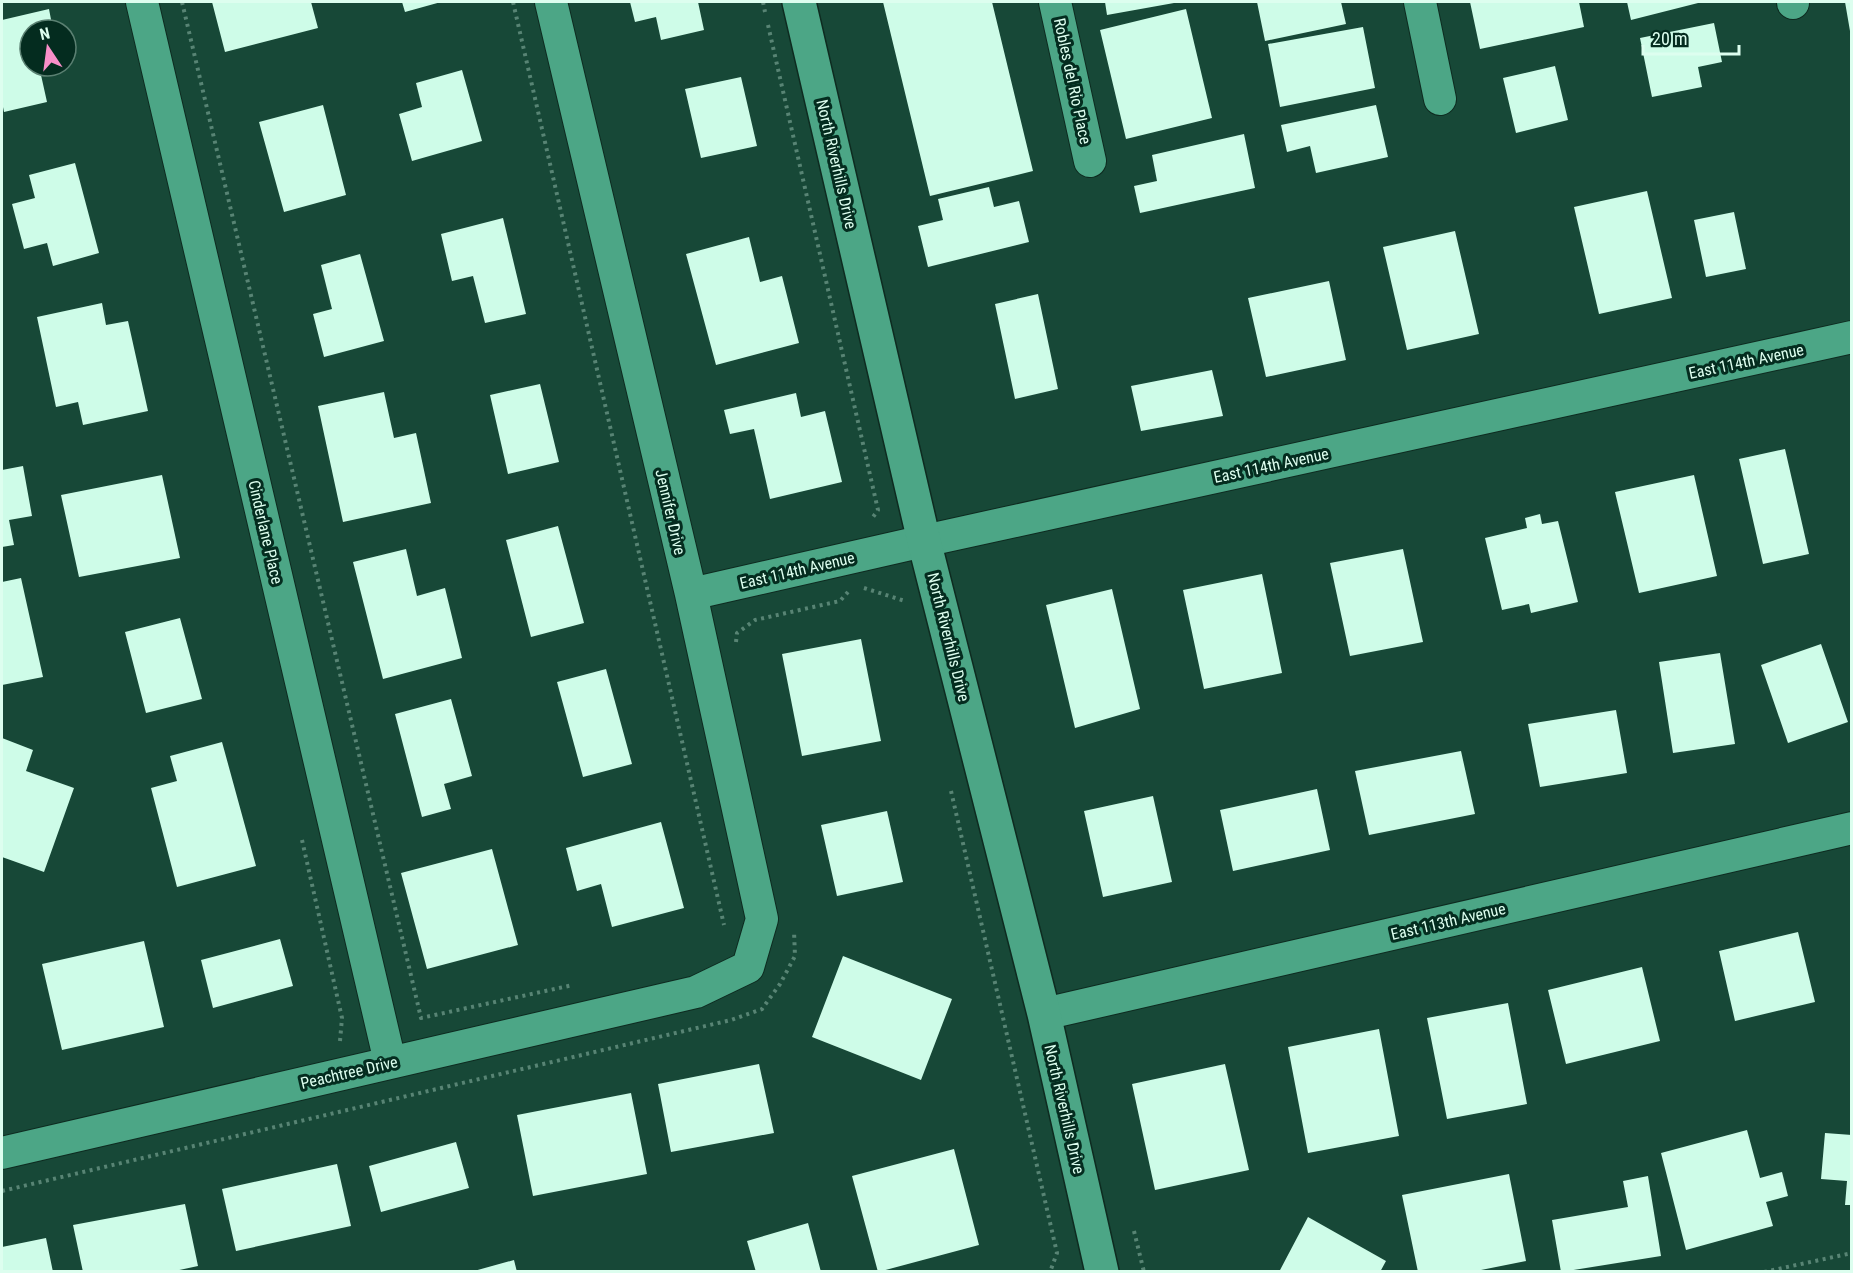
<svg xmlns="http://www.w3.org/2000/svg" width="1853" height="1273" viewBox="0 0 1853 1273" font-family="'Roboto Condensed',sans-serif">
	<rect width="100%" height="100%" fill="#174837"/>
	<path fill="#cefce8" d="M212 2H311L318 28 225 52Z
		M402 2H441L405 12Z
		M630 2H698L704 30 661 40 656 17 635 22Z
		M883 2H992L1033 171 930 196Z
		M1105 2H1174V3L1107 15Z
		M1257 2H1341L1346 24 1265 41Z
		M1470 2H1579L1584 27 1480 49Z
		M1627 2H1702L1631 20Z
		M1845 2H1852V31H1850Z
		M49 9 53 30H30V66H39L47 102 4 112 2 102V20Z
		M1186 9 1212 118 1126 139 1100 30Z
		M1714 23 1722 62 1698 67 1702 87 1652 97 1640 38Z
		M1363 27 1375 88 1280 107 1268 44Z
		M1555 66 1568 120 1516 133 1503 78Z
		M462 70 482 141 412 161 399 114 422 107 416 83Z
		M741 77 757 146 701 158 685 89Z
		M323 105 346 195 284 212 259 122Z
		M1376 105 1388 157 1316 173 1310 146 1287 152 1281 125Z
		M1244 134 1255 188 1140 213 1134 186 1157 181 1152 155Z
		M75 163 99 253 53 266 47 243 24 249 12 204 35 198 29 175Z
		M989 187 994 207 1019 201 1029 242 928 267 918 226 943 220 938 199Z
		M1647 191 1672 298 1599 314 1574 207Z
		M1734 212 1746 269 1706 277 1694 220Z
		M503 218 526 314 485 323 473 276 452 281 441 234Z
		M1455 231 1479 334 1407 350 1383 247Z
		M749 237 760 282 782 276 799 343 716 365 686 254Z
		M360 254 384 341 324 357 313 314 332 309 321 265Z
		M1329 281 1346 360 1266 377 1248 298Z
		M1038 294 1058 389 1015 399 995 304Z
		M102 303 106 325 128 321 148 411 83 425 78 402 56 407 37 317Z
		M1212 370 1223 416 1141 431 1131 386Z
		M540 384 559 462 508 474 490 395Z
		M384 392 394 438 416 433 431 503 343 522 318 406Z
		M796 393 801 417 825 411 842 482 770 499 754 429 730 434 724 410Z
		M1785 449 1809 554 1763 564 1739 459Z
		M23 466 32 516 9 520 14 545 2 547V470Z
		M162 475 180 558 79 577 61 495Z
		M1694 475 1717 576 1639 593 1615 492Z
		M1540 514 1542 524 1558 521 1578 602 1531 613 1529 604 1502 610 1485 538 1527 528 1525 518Z
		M558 526 584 623 531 637 506 540Z
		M406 549 417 596 445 588 462 658 383 679 353 562Z
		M1403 549 1423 642 1350 656 1330 563Z
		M1262 574 1282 673 1204 689 1183 590Z
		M21 578 43 677 2 685V582Z
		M1112 589 1140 709 1075 728 1046 605Z
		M180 618 202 699 146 713 125 632Z
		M861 639 881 741 802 756 782 654Z
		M1821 644 1848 722 1788 743 1761 665Z
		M1720 653 1735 744 1673 753 1659 662Z
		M606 669 632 764 583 777 557 682Z
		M451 699 472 776 444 784 451 809 422 817 395 714Z
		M1616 710 1627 773 1540 787 1528 724Z
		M2 738 33 750 26 771 74 788 44 872 2 857Z
		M222 742 256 866 177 887 151 788 177 781 170 756Z
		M1461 751 1475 814 1369 835 1355 771Z
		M1317 789 1330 850 1233 871 1220 810Z
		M1153 796 1172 882 1103 897 1084 811Z
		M887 811 903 882 837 896 821 825Z
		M661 822 684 908 612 927 601 884 577 891 566 848Z
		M492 849 518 945 427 969 401 873Z
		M1798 932 1815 1002 1735 1021 1719 951Z
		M280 939 293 986 213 1008 201 960Z
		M144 941 164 1027 62 1050 42 964Z
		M843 956 952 999 921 1080 812 1037Z
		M1642 967 1660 1041 1566 1064 1548 990Z
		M1508 1003 1527 1104 1447 1119 1427 1018Z
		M1379 1029 1399 1136 1308 1153 1288 1047Z
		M759 1064 774 1133 671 1152 658 1084Z
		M1225 1064 1249 1170 1155 1190 1132 1084Z
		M631 1093 647 1174 533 1196 517 1115Z
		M1747 1130 1760 1178 1782 1172 1788 1196 1766 1202 1773 1226 1686 1250 1661 1153Z
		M1825 1133 1852 1135V1205H1845L1847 1181 1821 1179Z
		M456 1142 469 1188 381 1212 369 1166Z
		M954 1149 979 1245 878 1272 852 1176Z
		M337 1164 351 1226 236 1251 222 1189Z
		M1509 1174 1526 1261 1471 1272H1418L1402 1195Z
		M1648 1176 1661 1256 1561 1272 1552 1220 1628 1207 1623 1181Z
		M185 1204 198 1266 170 1272H83L73 1225Z
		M1308 1217 1386 1261 1380 1272H1279Z
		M808 1223 821 1272H756L747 1241Z
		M46 1238 53 1272H2V1247Z
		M514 1260 517 1272H474V1271Z"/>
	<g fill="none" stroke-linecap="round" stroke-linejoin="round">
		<g stroke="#0e2b20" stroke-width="34">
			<path id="minor" d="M142 2 390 1062
				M1055 2 1090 161
				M1420 2 1440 99
				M1793 2V3
				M691 594 924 541 1852 337
				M1044 1014 1852 828
				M2 1153 696 992 748 967 762 919 691 594 551 2"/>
		</g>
		<g stroke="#0e2b20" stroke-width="36">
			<path id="tertiary" d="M799 2 924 541 1044 1014 1102 1272"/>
		</g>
		<path stroke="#588474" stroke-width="4" stroke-dasharray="3 4.5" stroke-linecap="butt" d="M182 2 421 1018 573 985
			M513 2 724 925
			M763 2 765 12
			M768 25 878 510 871 520
			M864 588 905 601
			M736 642 737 633 755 620 840 601 848 592
			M951 791 1057 1253 1050 1272
			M302 840 342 1018 340 1041 337 1042
			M2 1191 731 1020 762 1009 780 984 795 956 794 931
			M1134 1231 1144 1272
			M1764 1272 1852 1253"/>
		<use href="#minor" stroke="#4ca686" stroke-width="32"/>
		<use href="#tertiary" stroke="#4ca686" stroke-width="33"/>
	</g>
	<g text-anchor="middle" stroke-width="6" stroke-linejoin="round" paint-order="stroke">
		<g font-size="16" fill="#ddfeef" stroke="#042c1f">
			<text transform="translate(1073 81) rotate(78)" y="6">Robles del Rio Place</text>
			<text transform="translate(837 164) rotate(77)" y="6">North Riverhills Drive</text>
			<text transform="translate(1746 361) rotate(-12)" y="6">East 114th Avenue</text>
			<text transform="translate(1271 465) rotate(-12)" y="6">East 114th Avenue</text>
			<text transform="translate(671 512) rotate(77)" y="6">Jennifer Drive</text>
			<text transform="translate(266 532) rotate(77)" y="6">Cinderlane Place</text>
			<text transform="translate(797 570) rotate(-13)" y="6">East 114th Avenue</text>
			<text transform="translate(949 637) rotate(76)" y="6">North Riverhills Drive</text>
			<text transform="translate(1448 921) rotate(-13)" y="6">East 113th Avenue</text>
			<text transform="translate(349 1072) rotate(-13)" y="6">Peachtree Drive</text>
			<text transform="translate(1065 1109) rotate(77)" y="6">North Riverhills Drive</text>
		</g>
	</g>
	<rect width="1853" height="1273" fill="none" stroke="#ddfeef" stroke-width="6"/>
	<g transform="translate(48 48) rotate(347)"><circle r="28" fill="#042c1f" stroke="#5b8072" stroke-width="1.5"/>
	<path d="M0-4.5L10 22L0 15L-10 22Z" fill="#f98fc9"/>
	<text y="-9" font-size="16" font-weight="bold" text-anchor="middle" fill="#ddfeef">N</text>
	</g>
	<path d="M1643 45v9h96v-9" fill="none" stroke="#ddfeef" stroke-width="3"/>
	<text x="1652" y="45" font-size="18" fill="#ddfeef" stroke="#042c1f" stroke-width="4.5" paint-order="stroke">20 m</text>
</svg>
